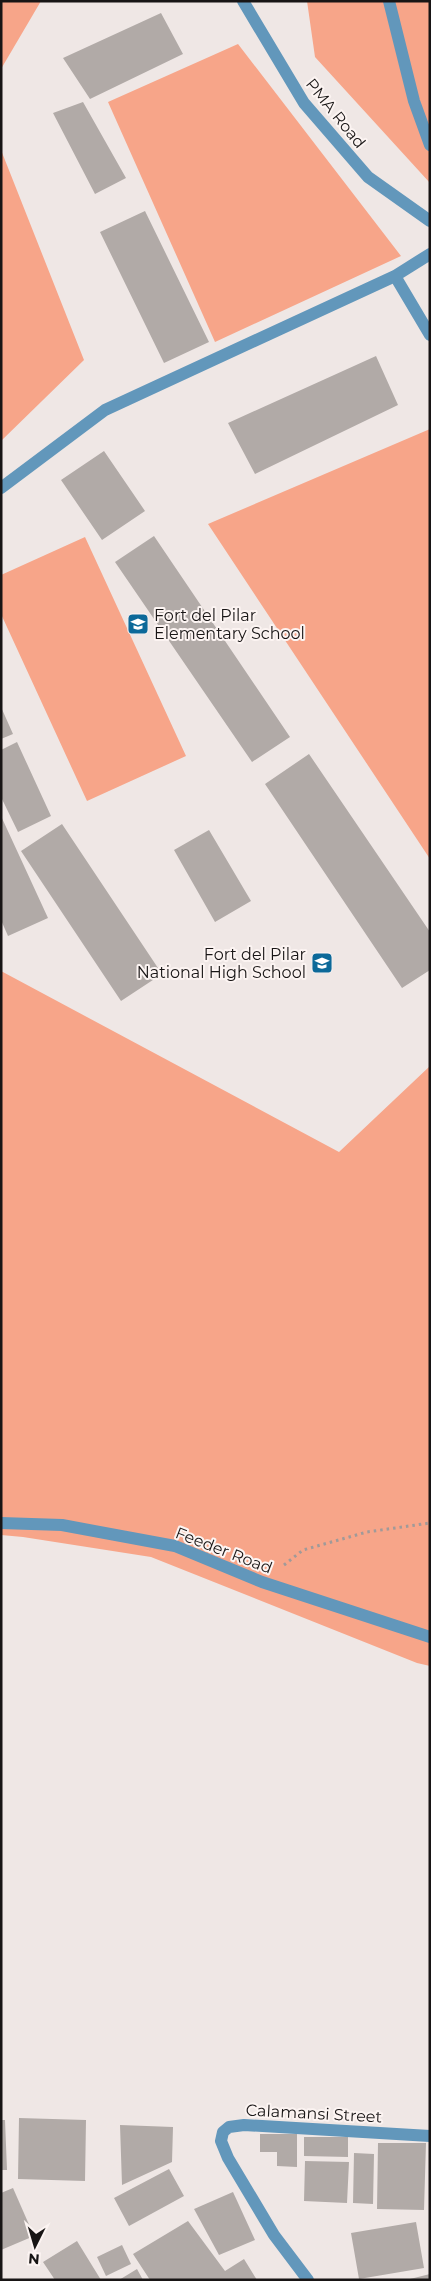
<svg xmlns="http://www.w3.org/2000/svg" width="431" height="2281" viewBox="0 0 431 2281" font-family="Montserrat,sans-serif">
	<rect width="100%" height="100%" fill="#efe7e5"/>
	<path fill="#f7a589" d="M1 1H41L1 69Z
		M307 1H430V183L315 57Z
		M238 44 401 256 215 342 108 102Z
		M1 150 84 360 1 441Z
		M430 429V859L208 524Z
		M85 537 186 756 87 801 1 614V575Z
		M1 971 339 1152 430 1066V1666L417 1663 151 1557 23 1537 1 1535Z"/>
	<path fill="#b1aaa7" d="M161 13 183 54 90 99 63 58Z
		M83 102 126 178 95 194 53 113Z
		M145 211 209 342 164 363 100 232Z
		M376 356 398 405 255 474 228 423Z
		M104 451 145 511 102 540 61 480Z
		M154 536 290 737 252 762 115 562Z
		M1 707 13 734 1 739Z
		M17 742 51 816 18 832 1 797V750Z
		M309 754 430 932V970L402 988 265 784Z
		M1 816 48 918 8 936 1 920Z
		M62 824 162 974 121 1001 21 851Z
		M209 830 251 901 215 922 174 850Z
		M19 2118 86 2120 85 2181 18 2179Z
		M1 2120H5L7 2170H1Z
		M120 2125 173 2127 172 2162 122 2185Z
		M260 2134H297V2167L277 2166V2152H260Z
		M304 2137H348V2157L304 2156Z
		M378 2143H426L424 2210 377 2209Z
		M354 2153 374 2154 373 2204 353 2203Z
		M305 2161 349 2162 347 2203 304 2201Z
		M169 2169 184 2196 129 2226 114 2198Z
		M13 2188 34 2236 1 2250V2193Z
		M233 2192 255 2240 219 2255 194 2209Z
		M188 2221 225 2271 244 2259 257 2280H150L133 2254Z
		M416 2222 424 2268 359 2279 351 2233Z
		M77 2241 101 2280H55L43 2262Z
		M122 2245 131 2264 106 2276 97 2257Z
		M137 2269 143 2280H119Z
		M430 2274V2280H410V2279Z"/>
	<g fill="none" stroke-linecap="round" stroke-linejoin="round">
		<path stroke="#a09a99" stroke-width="3" stroke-dasharray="2.5 4" stroke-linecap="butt" d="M284 1565 303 1550 367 1532 430 1523"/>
		<path stroke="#6297bb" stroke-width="12" d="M389 1 414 101 430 145
			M395 276 430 335
			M1 488 105 410 395 276 430 254"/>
		<path stroke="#6297bb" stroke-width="12" d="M243 1 304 103 368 177 430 221
			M1 1523 62 1525 175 1546 262 1582 430 1637
			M308 2280 274 2235 228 2158 221 2141 223 2132 229 2127 244 2125 430 2136"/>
	</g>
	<defs>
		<g id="school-square" transform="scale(1.125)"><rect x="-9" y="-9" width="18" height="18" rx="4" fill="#0c6999" stroke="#fcf4f2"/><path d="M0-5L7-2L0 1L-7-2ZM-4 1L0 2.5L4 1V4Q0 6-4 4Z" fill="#fff"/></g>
	</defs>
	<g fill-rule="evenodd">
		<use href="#school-square" x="138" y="624"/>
		<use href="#school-square" x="322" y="963"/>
	</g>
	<g text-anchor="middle" stroke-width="4" stroke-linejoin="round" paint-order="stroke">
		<g font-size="16" fill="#181515" stroke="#fcf4f2">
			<text transform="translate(336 113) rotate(51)" y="6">PMA Road</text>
			<text transform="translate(224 1550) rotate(21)" y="6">Feeder Road</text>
			<text transform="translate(314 2113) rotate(3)" y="6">Calamansi Street</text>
		</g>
		<g font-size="16" fill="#181515" stroke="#fcf4f2" text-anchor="start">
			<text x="154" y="621">Fort del Pilar<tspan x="154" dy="18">Elementary School</tspan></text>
			<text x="306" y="960" text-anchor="end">Fort del Pilar<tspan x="306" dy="18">National High School</tspan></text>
		</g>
	</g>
	<rect width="431" height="2281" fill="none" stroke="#181515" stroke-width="5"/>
	<g transform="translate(35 2246) rotate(185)" stroke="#fcf4f2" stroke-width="4" paint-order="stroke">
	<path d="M0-4L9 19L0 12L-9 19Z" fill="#181515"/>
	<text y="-8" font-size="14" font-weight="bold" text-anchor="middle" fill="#181515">N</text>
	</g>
</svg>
